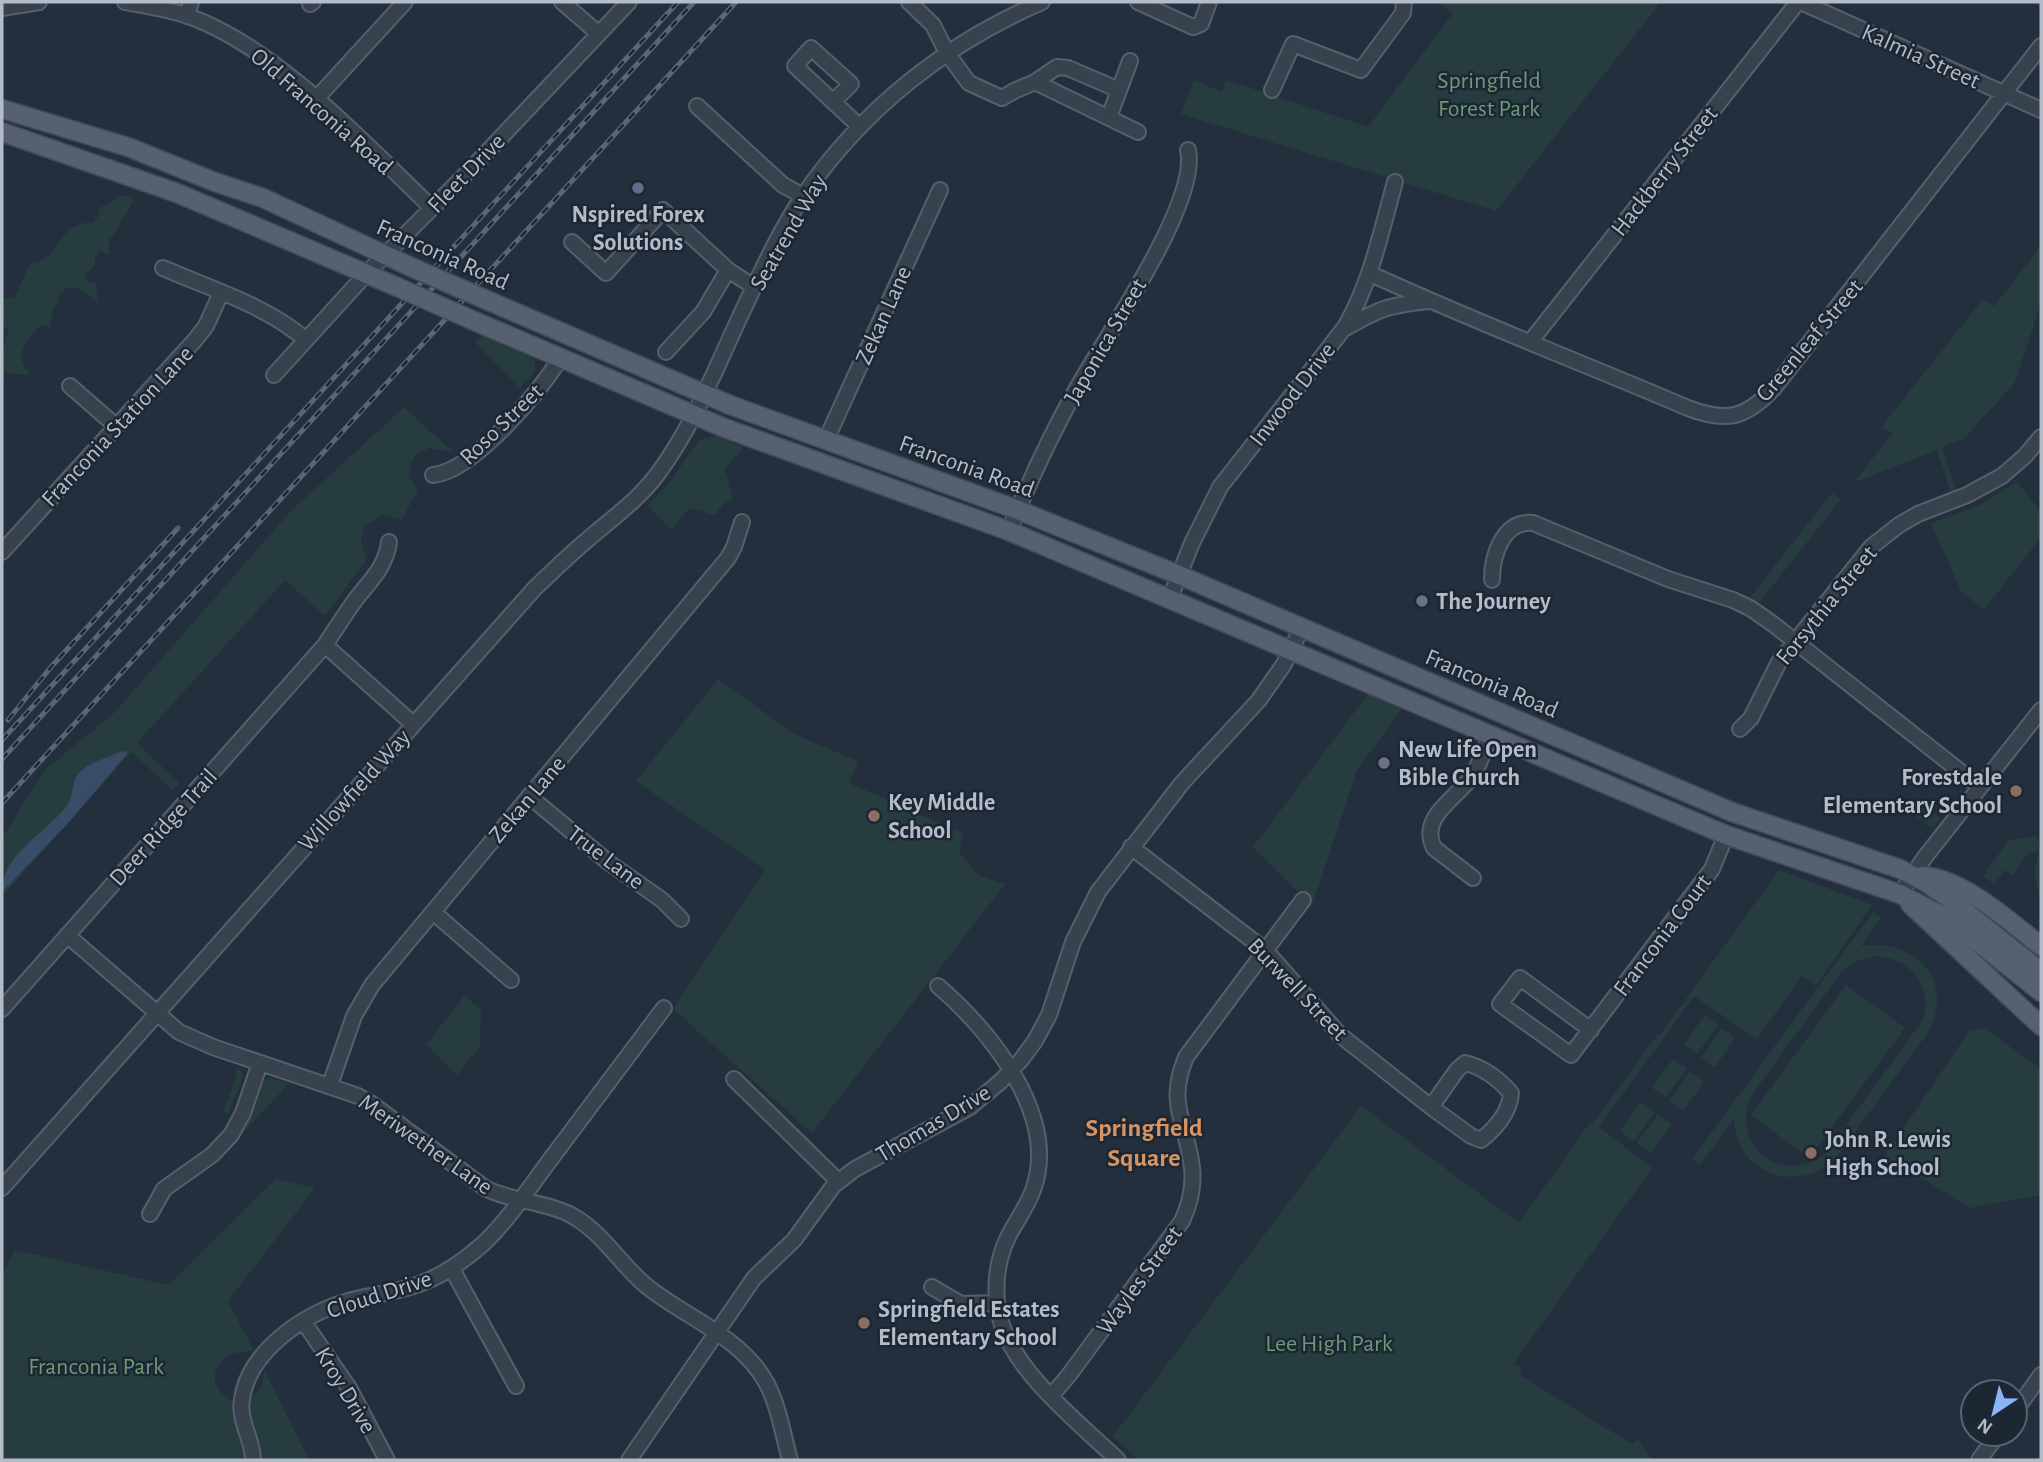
<svg xmlns="http://www.w3.org/2000/svg" width="2043" height="1462" viewBox="0 0 2043 1462" font-family="'Alegreya Sans',sans-serif">
	<rect width="100%" height="100%" fill="#242f3e"/>
	<path fill="#263c3f" fill-rule="evenodd" d="M1438 2H1661L1496 211 1181 114 1194 80 1222 92 1226 80 1368 127 1453 13Z
		M120 195 134 197C132 204 127 216 121 219L118 229 109 240V255L100 251 95 258V265L85 275 88 283H96L98 302C81 293 72 275 57 299L58 304 53 306 50 330 47 325H42C33 334 20 345 22 359 23 365 28 369 29 375L5 373 2 401V352L9 331 2 326V298H14C21 286 23 274 32 263 59 260 60 220 93 223L100 214 98 208 109 204Z
		M2041 246V303L2014 384 1963 439 1942 447 1957 494 1952 496 1937 450 1853 483 1893 433 1881 427 1983 299 1994 306Z
		M483 335 529 356 535 362V371L520 388 475 342Z
		M404 407 453 452 429 448 415 455 409 469V476L418 491 401 520 383 515 365 526 361 539 366 560 325 616 285 580 137 743 179 783 173 790 131 752 2 897V838L44 771 115 712 290 512Z
		M717 436 743 448 725 469 733 499 723 504 715 515 690 508 671 529 648 506 672 479 699 440Z
		M2017 482 2041 512V537L1984 610 1961 591 1931 523 1978 506Z
		M1832 493 1841 499 1759 603 1750 597Z
		M718 679 794 734 858 761 849 783 963 833 959 852 980 876 1005 884 812 1133 673 1009 765 870 636 781Z
		M1368 694 1402 709 1357 770 1312 905 1253 847Z
		M1916 800 1940 818 1932 828 1908 810Z
		M2037 836 2040 850 2041 848V898L2034 876 2039 851 2028 853 2012 875 2005 870 1994 884 1983 876 2008 841Z
		M1779 870 1872 905 1816 986 1802 976 1757 1039 1694 996 1599 1127 1652 1168 1514 1363 1522 1368 1519 1375 1632 1444 1638 1439 1652 1460H1138L1113 1436 1361 1106 1519 1223 1591 1121 1593 1123 1658 1034 1660 1035Z
		M1873 912 1881 918 1861 946C1919 937 1959 987 1924 1038L1836 1158C1810 1185 1764 1183 1743 1151 1737 1141 1735 1130 1734 1119L1700 1165 1692 1159ZM1876 956C1911 959 1933 986 1923 1020L1825 1154C1783 1188 1729 1145 1751 1096L1843 970 1854 962Z
		M1846 985 1905 1028 1809 1158 1751 1115Z
		M464 996 481 1009 480 1046 457 1075 426 1045Z
		M1705 1015 1718 1025 1697 1054 1684 1044Z
		M1722 1028 1735 1038 1715 1067 1701 1057Z
		M1984 1028 2041 1069V1195L1970 1208 1896 1162 1893 1165 1884 1157 1969 1031Z
		M1673 1059 1687 1068 1666 1097 1652 1088Z
		M230 1063 240 1069 243 1077 228 1114 223 1112 237 1074 236 1068Z
		M1690 1071 1704 1082 1683 1111 1669 1101Z
		M269 1078 289 1083 234 1143 248 1121 263 1083Z
		M1641 1102 1655 1112 1634 1141 1620 1131Z
		M1658 1114 1672 1124 1651 1153 1637 1143Z
		M276 1179 315 1188 228 1301 253 1349C246 1354 238 1351 231 1354 218 1359 210 1377 218 1388 220 1393 227 1397 231 1400H248L262 1387 264 1370 309 1460H2V1274L15 1250 168 1285Z"/>
	<path fill="#394c67" d="M122 751 126 752 127 754 70 821 2 892C2 854 44 835 65 808 75 797 70 779 82 770 93 761 109 757 122 751Z"/>
	<g fill="none" stroke-linecap="round" stroke-linejoin="round">
		<g stroke="#565f6c" stroke-width="18">
			<path id="minor" d="M125 2C146 6 168 9 188 16 276 47 365 144 432 208
				M562 2 599 34
				M909 2 933 25 947 53 969 83 1002 98 1014 91 1035 82 1057 67 1068 68 1119 90
				M1138 2 1193 27 1201 24 1209 2
				M1801 2 2041 110
				M310 4 313 2
				M2 8 39 2
				M187 16 191 2
				M1035 82 1138 132
				M1272 90 1293 44 1361 70 1403 13 1404 2
				M315 100 405 2
				M834 101 851 84 811 48 795 66 859 126
				M697 106 783 185 803 196
				M1109 117 1130 61
				M572 242 606 273 663 210 728 270 754 287
				M163 268C211 289 265 305 305 339
				M1371 274C1475 322 1583 363 1688 408 1727 423 1746 418 1774 388L2041 46
				M1346 328C1380 308 1390 305 1429 301
				M1531 341 1798 2
				M666 352 703 312 728 270
				M274 375 367 273 471 169 629 2
				M70 386 116 426
				M826 440 940 190
				M433 475C474 471 538 393 560 359
				M1009 531C1029 482 1050 436 1076 390 1104 339 1200 202 1188 150
				M2 552 195 340 206 326 221 293
				M1492 580C1492 555 1503 520 1533 523L1668 579 1733 600 1750 608 1773 624 1980 787
				M1170 598 1192 543 1220 487 1345 327C1371 282 1381 232 1395 182
				M325 645 413 724
				M1740 729 1751 718 1779 662 1871 547 1899 525 1918 514 1967 495 2002 476 2025 456 2041 437
				M529 796 608 862 662 900 681 919
				M1131 847 1265 950 1340 1035 1431 1107
				M1473 878 1434 848C1418 816 1459 797 1472 776 1480 764 1485 749 1490 735
				M1900 894 1925 857 2041 710
				M433 912 511 980
				M67 935 179 1032 213 1047 358 1096 372 1104 485 1188C512 1202 544 1201 571 1215 602 1232 618 1261 644 1284 683 1317 742 1336 767 1384 779 1407 783 1435 790 1460
				M938 986C990 1030 1060 1117 1033 1190 1027 1207 1016 1221 1008 1237 995 1264 993 1297 1002 1325 1018 1375 1080 1424 1118 1460
				M2 1009 325 645C335 630 345 614 356 599 371 580 386 566 389 542
				M1591 1030 1520 978 1500 1004 1571 1055 1712 869 1726 835
				M1465 1063C1483 1067 1500 1080 1511 1093 1510 1112 1495 1129 1481 1140L1471 1136 1431 1107 1457 1070Z
				M734 1079 838 1181
				M330 1085 354 1016 372 985 728 558 734 547 742 522
				M2 1188 535 588C552 572 568 556 586 541 611 519 639 500 659 472 695 423 718 363 744 308 762 270 780 231 803 196 863 109 946 43 1042 2
				M150 1214 164 1189 212 1155 231 1135 243 1113 260 1063
				M452 1269 516 1386
				M932 1287 961 1304 997 1303
				M303 1321 349 1388 387 1460
				M1052 1395 1069 1375 1182 1221C1190 1204 1194 1186 1192 1168 1187 1122 1166 1105 1186 1057L1303 900
				M2015 1411 2041 1375
				M253 1460C253 1439 238 1421 242 1399 249 1351 303 1315 345 1302 371 1294 398 1293 422 1283 446 1274 465 1260 484 1243 510 1218 531 1185 553 1156 590 1107 627 1057 664 1008
				M629 1460 754 1278 794 1240 834 1185 855 1169 970 1107 1001 1081 1021 1060 1035 1041 1049 1015 1073 942 1098 892 1182 783 1259 700 1284 664 1301 629
				M1979 1460 1998 1434"/>
		</g>
		<g stroke="#414a57" stroke-width="21">
			<path id="major" d="M2 109 128 147 215 182 263 198 411 267
				M2 132 177 193 395 286
				M489 301 730 405 1018 510 1179 575 1732 812 1900 869 1927 883 1947 897 2041 972
				M472 320 722 427 1009 531 1726 835 1900 894 1950 920 2041 992
				M1923 876C1965 880 2009 921 2041 946
				M1910 904 2041 1026"/>
		</g>
		<use href="#minor" stroke="#38414e" stroke-width="14"/>
		<use href="#major" stroke="#56606e" stroke-width="18"/>
		<g stroke="#5a6575" stroke-width="5">
			<path id="rail" d="M8 720 51 667 178 528
				M2 740 678 2
				M2 759 694 2
				M2 803 736 2"/>
		</g>
		<use href="#rail" stroke="#1d2633" stroke-width="2.5" stroke-dasharray="8" stroke-linecap="butt"/>
		<g stroke="#414a57" stroke-width="21" stroke-linecap="butt">
			<path id="major-bridge" d="M411 267 489 301
				M395 286 472 320"/>
		</g>
		<use href="#major-bridge" stroke="#56606e" stroke-width="18"/>
	</g>
	<circle fill="#5c6f8a" stroke="#1d2633" stroke-width="2.5" cx="638" cy="188" r="7"/>
	<g fill="#6b7280" stroke="#1d2633" stroke-width="2.5">
		<circle cx="1422" cy="601" r="7"/>
		<circle cx="1384" cy="763" r="7"/>
	</g>
	<g fill="#8d6e63" stroke="#1d2633" stroke-width="2.5">
		<circle cx="2016" cy="791" r="7"/>
		<circle cx="874" cy="816" r="7"/>
		<circle cx="1811" cy="1153" r="7"/>
		<circle cx="864" cy="1323" r="7"/>
	</g>
	<g text-anchor="middle" stroke-width="5" stroke-linejoin="round" paint-order="stroke">
		<g font-size="24" fill="#b4bcc9" stroke="#1d2633">
			<text transform="translate(1921 56) rotate(24)" y="8">Kalmia Street</text>
			<text transform="translate(322 111) rotate(41)" y="8">Old Franconia Road</text>
			<text transform="translate(1664 171) rotate(-52)" y="8">Hackberry Street</text>
			<text transform="translate(466 173) rotate(-46)" y="8">Fleet Drive</text>
			<text transform="translate(788 232) rotate(-60)" y="8">Seatrend Way</text>
			<text transform="translate(443 254) rotate(24)" y="8">Franconia Road</text>
			<text transform="translate(883 315) rotate(-66)" y="8">Zekan Lane</text>
			<text transform="translate(1809 340) rotate(-50)" y="8">Greenleaf Street</text>
			<text transform="translate(1105 341) rotate(-60)" y="8">Japonica Street</text>
			<text transform="translate(1292 394) rotate(-52)" y="8">Inwood Drive</text>
			<text transform="translate(501 424) rotate(-44)" y="8">Roso Street</text>
			<text transform="translate(117 426) rotate(-47)" y="8">Franconia Station Lane</text>
			<text transform="translate(967 466) rotate(20)" y="8">Franconia Road</text>
			<text transform="translate(1826 605) rotate(-51)" y="8">Forsythia Street</text>
			<text transform="translate(1492 683) rotate(23)" y="8">Franconia Road</text>
			<text transform="translate(354 790) rotate(-48)" y="8">Willowfield Way</text>
			<text transform="translate(527 799) rotate(-50)" y="8">Zekan Lane</text>
			<text transform="translate(163 827) rotate(-48)" y="8">Deer Ridge Trail</text>
			<text transform="translate(606 857) rotate(37)" y="8">True Lane</text>
			<text transform="translate(1662 935) rotate(-53)" y="8">Franconia Court</text>
			<text transform="translate(1298 989) rotate(46)" y="8">Burwell Street</text>
			<text transform="translate(933 1123) rotate(-31)" y="8">Thomas Drive</text>
			<text transform="translate(426 1144) rotate(35)" y="8">Meriwether Lane</text>
			<text transform="translate(1139 1280) rotate(-54)" y="8">Wayles Street</text>
			<text transform="translate(379 1294) rotate(-18)" y="8">Cloud Drive</text>
			<text transform="translate(346 1390) rotate(59)" y="8">Kroy Drive</text>
		</g>
		<g font-size="24" fill="#6b9a76" stroke="#1d2633">
			<text x="1489" y="88">Springfield<tspan x="1489" dy="28">Forest Park</tspan></text>
			<text x="1329" y="1351">Lee High Park</text>
			<text x="96" y="1374">Franconia Park</text>
		</g>
		<g font-size="24" font-weight="bold" fill="#b4bcc9" stroke="#1d2633" text-anchor="start">
			<text x="638" y="222" text-anchor="middle">Nspired Forex<tspan x="638" dy="28">Solutions</tspan></text>
			<text x="1436" y="609">The Journey</text>
			<text x="1398" y="757">New Life Open<tspan x="1398" dy="28">Bible Church</tspan></text>
			<text x="2002" y="785" text-anchor="end">Forestdale<tspan x="2002" dy="28">Elementary School</tspan></text>
			<text x="888" y="810">Key Middle<tspan x="888" dy="28">School</tspan></text>
			<text x="1825" y="1147">John R. Lewis<tspan x="1825" dy="28">High School</tspan></text>
			<text x="878" y="1317">Springfield Estates<tspan x="878" dy="28">Elementary School</tspan></text>
		</g>
		<g font-size="26" font-weight="bold" fill="#d59563" stroke="#1d2633">
			<text x="1144" y="1136">Springfield<tspan x="1144" dy="30">Square</tspan></text>
		</g>
	</g>
	<rect width="2043" height="1462" fill="none" stroke="#b4bcc9" stroke-width="7"/>
	<g transform="translate(1994 1413) rotate(215)"><circle r="33" fill="#1d2633" stroke="#59626f" stroke-width="2"/>
	<path d="M0-5L12 26L0 18L-12 26Z" fill="#8ab4f8"/>
	<text y="-10" font-size="19" font-weight="bold" text-anchor="middle" fill="#b4bcc9">N</text>
	</g>
</svg>
